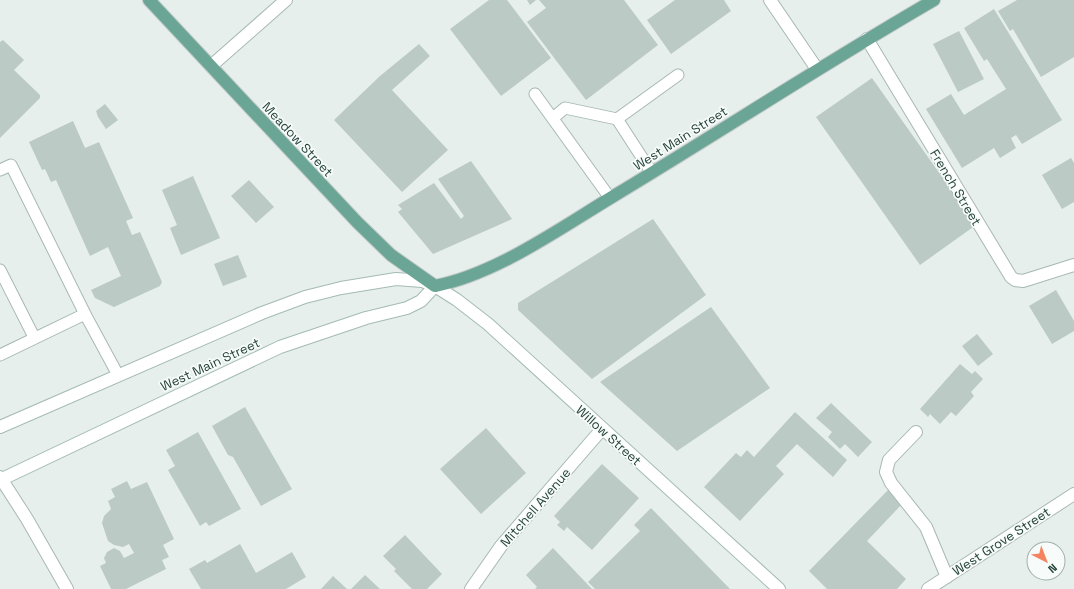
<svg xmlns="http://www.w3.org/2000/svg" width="1074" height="589" viewBox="0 0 1074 589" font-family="'Space Grotesk',sans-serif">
	<rect width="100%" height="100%" fill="#e6efeb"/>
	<path fill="#bbcac4" d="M489 0H507L551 58 501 96 450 29Z
		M527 0H536L530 5Z
		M539 0H624L658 45 586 100 527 22 546 8Z
		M675 0H724L731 11 671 54 647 20Z
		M1017 0H1074V57L1041 77 1013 29 1010 31 998 11Z
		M994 9 1062 120 1022 144 1016 135 1011 138 1016 148 1000 158 994 148 962 168 926 109 951 94 964 115 1006 89 987 59 984 61 964 28Z
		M959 31 984 79 958 92 933 44Z
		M3 40 24 60 14 70 40 95V98L0 138V42Z
		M419 44 430 56 392 90 448 150 402 192 334 120 380 76Z
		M872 78 976 225 920 265 816 117Z
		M105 104 118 120 106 129 98 117 96 111Z
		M73 121 85 148 99 142 133 218 126 221 132 235 140 232 162 282 160 286 114 307 95 298 91 290 121 276 108 247 90 256 56 180 51 182 45 169 42 170 29 142Z
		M1071 158 1074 163V202L1062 209 1042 175Z
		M471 161 512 219 433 254 398 212 402 209 398 205 434 183 461 219 464 216 438 179Z
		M193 176 220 238 181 255 170 228 177 225 162 190Z
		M249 180 274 207 256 223 231 196Z
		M653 219 706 295 592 379 518 310V303Z
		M238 255 247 277 223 286 214 264Z
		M1056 290 1074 321V331L1052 344 1029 306Z
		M711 307 770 388 677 451 600 382Z
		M977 334 993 354 978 366 962 346Z
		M960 364 972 374 975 371 983 379 971 392 974 396 956 416 951 412 940 424 930 414 928 417 920 409Z
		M831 403 872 442 858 457 845 444 840 449 828 437 832 432 816 418Z
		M245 407 292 489 261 506 233 457 228 455 212 426Z
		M795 412 847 460 833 477 797 444 776 466 784 474 740 521 704 487 736 453 741 457 747 450 754 457Z
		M486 428 526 473 481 514 440 469Z
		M198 432 241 509 209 526 206 522 200 526 168 470 175 466 166 450Z
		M602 464 639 498 592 550 567 527 564 531 557 525 560 522 554 516Z
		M127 481 131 489 147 482 174 539 163 545 169 557 162 560 166 569 126 589H111L100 566 106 563 104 558 107 552 114 548 120 551 124 558 134 553 129 544 123 547 114 545 108 541 102 523 104 516 111 509 108 501 115 497 111 489Z
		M888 490 902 504 867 541 906 579 897 589H827L809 571Z
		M651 508 730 589H595L588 582 640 531 634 525Z
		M405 535 442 574 427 589H412L394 571 396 569 383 556Z
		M240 544 256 573 292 552 306 577 286 589H201L189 569 205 560 207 563Z
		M553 548 592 589H535L537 587 526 575Z
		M365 575 380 589H351Z
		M333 576 347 589H321Z"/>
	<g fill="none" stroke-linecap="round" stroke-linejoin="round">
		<g stroke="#a8b8b2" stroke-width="13">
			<path id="service" d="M535 94 610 198
				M553 118 565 108 617 119 652 173
				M617 119 678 75
				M0 170 11 165 85 314 118 375
				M0 270 34 337
				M0 355 85 314"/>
		</g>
		<g stroke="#a8b8b2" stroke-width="14">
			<path id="minor" d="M770 0 817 69
				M867 39 1011 277 1015 280 1023 281 1074 265
				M211 66 286 0
				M916 432 889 460 886 472 891 483 926 527 947 577
				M0 477 27 519 67 589
				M471 589 501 546 602 429
				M928 589 1074 494"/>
		</g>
		<g stroke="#a4bbb3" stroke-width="14">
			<path id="secondary" d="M0 427 262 313 305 297 341 288 396 279 422 281 435 286 457 300 488 324 779 589
				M0 480 280 347 366 318 407 308 421 301 435 286"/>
		</g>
		<g stroke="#c2cac8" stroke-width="14">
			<path id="primary" d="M149 0 357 222 391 255 435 286C496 274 559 229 612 197 720 132 825 63 934 0"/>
		</g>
		<use href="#service" stroke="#fff" stroke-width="11"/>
		<use href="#minor" stroke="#fff" stroke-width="12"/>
		<use href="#secondary" stroke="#fff" stroke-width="12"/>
		<use href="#primary" stroke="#6aa596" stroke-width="12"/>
	</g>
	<g text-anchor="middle" stroke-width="3.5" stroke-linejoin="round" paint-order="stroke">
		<g font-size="13" fill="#24423a" stroke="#f7fbf9">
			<text transform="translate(680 138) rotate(-32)" y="5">West Main Street</text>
			<text transform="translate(298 139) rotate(47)" y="5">Meadow Street</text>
			<text transform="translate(956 187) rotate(59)" y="5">French Street</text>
			<text transform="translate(210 364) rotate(-25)" y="5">West Main Street</text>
			<text transform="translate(609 435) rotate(42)" y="5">Willow Street</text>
			<text transform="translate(535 507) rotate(-49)" y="5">Mitchell Avenue</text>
			<text transform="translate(1001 541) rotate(-33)" y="5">West Grove Street</text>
		</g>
	</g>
	<g transform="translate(1046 561) rotate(138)"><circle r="19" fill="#f7fbf9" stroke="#a3b1ad"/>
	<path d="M0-3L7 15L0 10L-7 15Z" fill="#f4845f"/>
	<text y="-6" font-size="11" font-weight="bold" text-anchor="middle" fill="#24423a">N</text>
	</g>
</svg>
